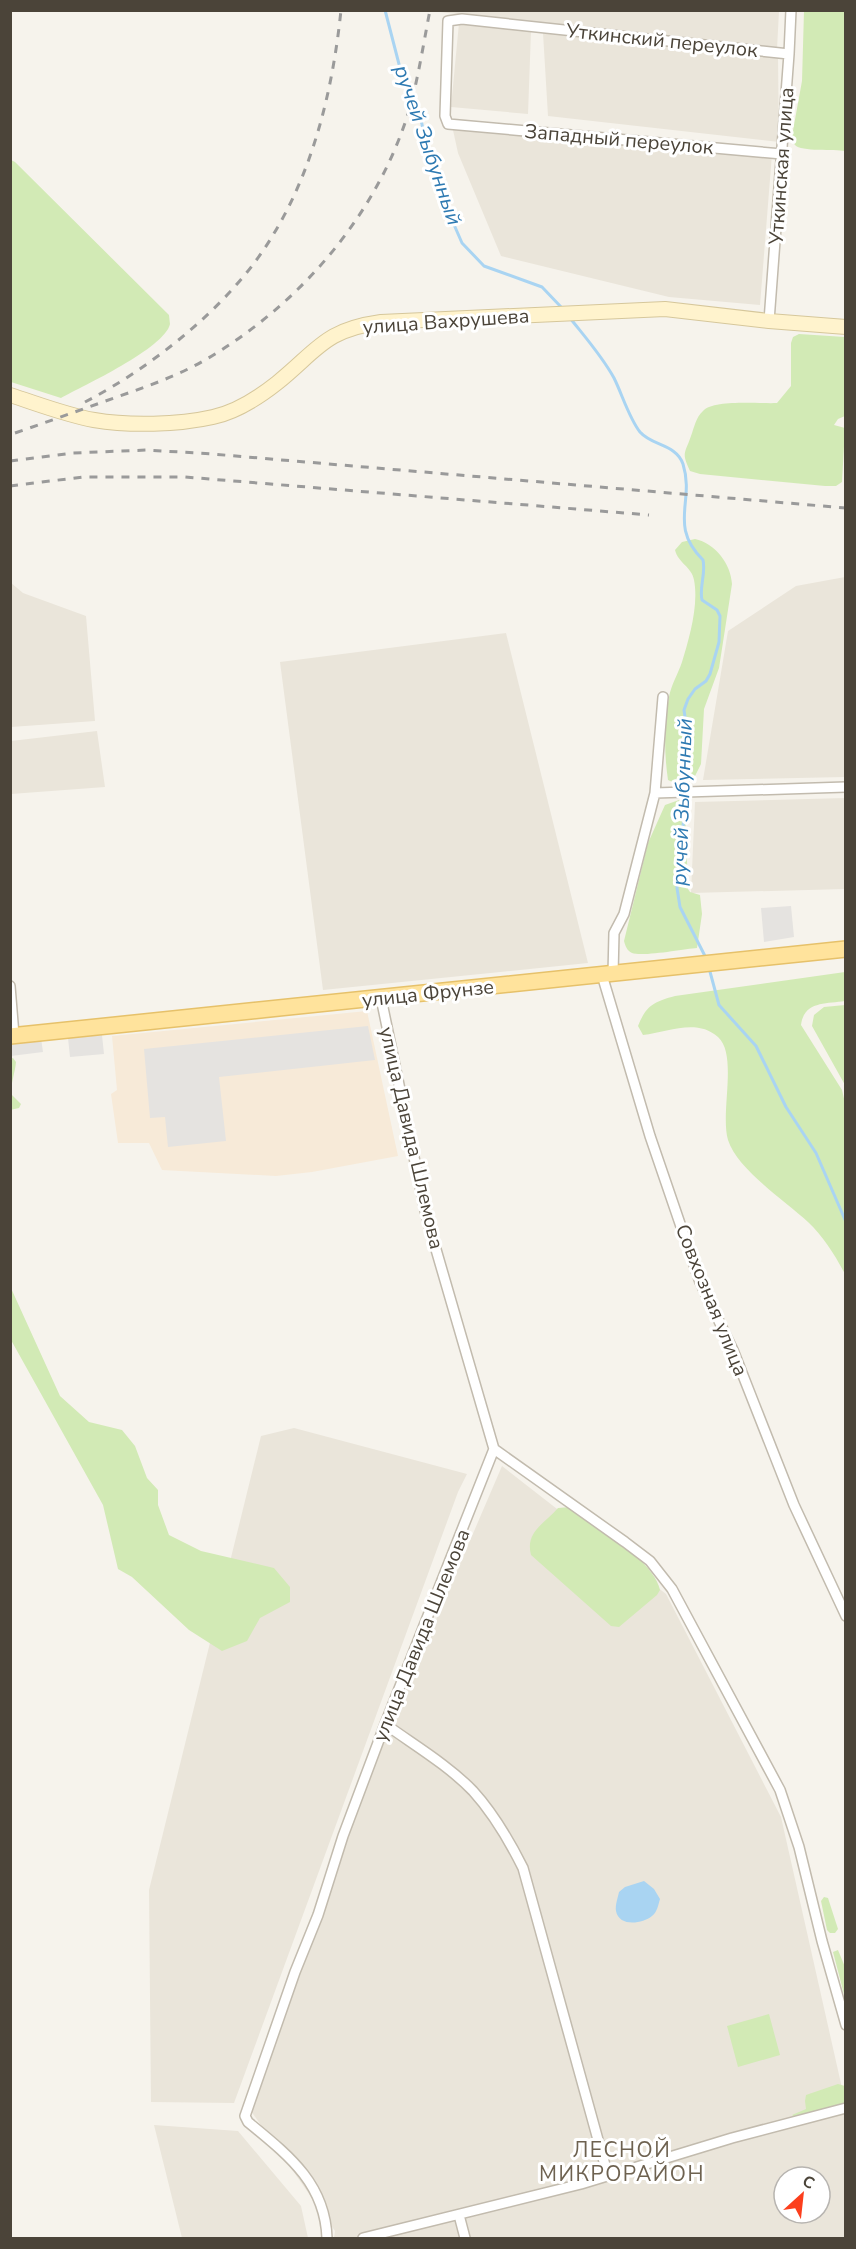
<svg xmlns="http://www.w3.org/2000/svg" width="856" height="2249" viewBox="0 0 856 2249" font-family="'Nunito Sans',sans-serif">
	<rect width="100%" height="100%" fill="#f6f3ec"/>
	<path fill="#eae5da" fill-rule="evenodd" d="M439 10 779 11 777 49 439 12Z
		M459 23 531 31 528 114 451 107Z
		M543 33 778 57 779 142 548 116Z
		M453 130 772 154 760 305 669 297 501 256 458 153Z
		M845 577V777L703 780 728 631 796 586Z
		M10 582 23 593 86 616 95 721 11 727Z
		M506 633 588 963 323 990 280 662Z
		M97 731 105 787 11 794V741Z
		M845 798V889L691 893 695 802Z
		M294 1428 467 1474 458 1492 234 2103 151 2102 149 1890 261 1436Z
		M502 1466 666 1594 781 1817 842 2088 846 2112 845 2238H334L335 2231 251 2111 375 1762ZM784 2177H820V2213H784Z
		M154 2125 238 2131 301 2206 308 2238H182Z"/>
	<path fill="#f7ead8" d="M367 1011 398 1156 312 1172 276 1176 162 1170 149 1143H118L111 1094 117 1090 112 1036Z"/>
	<path fill="#d2eab5" d="M804 11H845V151C835 149 801 152 795 145 792 142 792 139 792 136L802 81Z
		M11 160 15 162 169 315C169 315 170 324 170 324 165 348 83 386 61 398L11 382Z
		M799 334 845 337V416L838 419 834 425 845 428 842 482 836 486H825L700 474 690 471C681 452 685 454 691 436 694 428 696 417 703 411 714 399 760 404 777 403L791 386V343L793 337Z
		M695 539C715 543 731 564 732 584L719 668 704 709 701 764 695 776 688 784 679 785 668 780C664 753 664 724 669 697 671 685 678 674 682 662 689 639 699 605 694 580 692 567 678 563 675 550L682 542Z
		M679 800 685 807 688 889 690 892 700 895 702 914 697 948C684 949 642 957 632 953 627 951 625 945 624 941L648 843 665 805Z
		M845 972V1001C826 1004 804 1001 801 1025L842 1090 845 1103V1274C835 1255 823 1236 808 1222 785 1201 737 1169 728 1140 720 1113 738 1055 718 1037 697 1018 668 1032 643 1035L638 1026C646 1006 653 1002 675 996Z
		M845 1005H846L845 1085 812 1026 814 1015 824 1007Z
		M13 1058 16 1062C15 1073 11 1082 11 1094L21 1104 19 1108 10 1110V1059Z
		M10 1286 60 1396 89 1422 122 1430 135 1446 147 1478 158 1490V1505L169 1535 201 1551 274 1568 290 1587V1602L260 1618 247 1641 222 1651 189 1630 132 1577 118 1569 103 1505 11 1340Z
		M570 1507C594 1525 654 1560 660 1590L657 1595 619 1627 611 1626 531 1555C525 1532 544 1524 558 1508Z
		M824 1897 828 1898 838 1929 835 1933H830L827 1930 821 1901Z
		M838 1950 845 1967V1998L833 1952Z
		M769 2014 780 2055 738 2067 727 2026Z
		M838 2084 845 2086V2106L796 2118 792 2115 806 2109 805 2101 806 2095Z"/>
	<path fill="#e5e3e0" d="M791 906 794 937 764 942 761 908Z
		M368 1026 375 1060 219 1077 226 1141 168 1147 165 1117 150 1118 144 1049Z
		M102 1035 104 1054 70 1057 68 1038Z
		M41 1038 43 1052 11 1056V1041Z"/>
	<path fill="#a9d4f2" d="M644 1881 654 1889 660 1899C658 1906 657 1912 652 1916 642 1924 619 1927 616 1911 615 1905 618 1897 619 1892L625 1887Z"/>
	<g fill="none" stroke-linecap="round" stroke-linejoin="round">
		<path stroke="#a9d4f2" stroke-width="3" d="M385 10 400 68 422 124 424 142 435 181 462 243 484 266 542 287 562 308
			M570 318C585 337 602 356 614 378 622 394 629 418 640 432 652 446 676 444 683 464 695 502 668 525 703 560 706 574 699 587 702 600L717 610 720 616 719 642 710 674 706 681 695 689 688 699 684 710 688 738 684 816 677 888 680 907 706 958
			M709 968 719 1005 756 1046 786 1107 816 1153 846 1222"/>
		<g stroke="#c2bbae" stroke-width="12">
			<path id="street" d="M782 154 448 124 445 116 448 21 462 19 789 54
				M769 321 789 54 791 10
				M655 793 846 787
				M613 974 614 933 624 914 655 793 663 697
				M602 975 650 1136 700 1282 733 1350 794 1505 846 1616
				M10 986 14 1035
				M494 1449 625 1542 650 1561 672 1589 780 1790 799 1847 822 1941 846 2025
				M385 1724C414 1745 448 1765 473 1791 493 1813 510 1842 523 1868L608 2176
				M459 2215 465 2238
				M327 2238C325 2183 288 2155 248 2122L245 2116 295 1972 318 1915 343 1836 385 1724 494 1449 426 1215 381 998
				M363 2238 581 2184 732 2138 846 2108"/>
		</g>
		<g stroke="#d6c79b" stroke-width="16">
			<path id="secondary" d="M10 395C38 404 66 415 94 420 129 426 178 425 213 417 236 412 258 398 277 383 318 350 324 330 381 322L665 309 769 321 846 327"/>
		</g>
		<g stroke="#e6c16a" stroke-width="18">
			<path id="primary" d="M10 1036 846 949"/>
		</g>
		<use href="#street" stroke="#fff" stroke-width="9"/>
		<use href="#secondary" stroke="#fff3cd" stroke-width="14"/>
		<use href="#primary" stroke="#ffe39c" stroke-width="15"/>
		<path stroke="#9a9a9a" stroke-width="3" stroke-dasharray="8 8" stroke-linecap="butt" d="M85 402C154 366 233 303 273 235 314 168 333 88 341 10
			M15 433C44 423 72 413 100 403 136 390 172 379 205 360 301 304 380 212 411 104 419 73 424 41 430 10
			M10 461 73 453 147 450 212 454 846 508
			M10 486 83 477H185L649 515"/>
	</g>
	<g text-anchor="middle" stroke-width="6" stroke-linejoin="round" paint-order="stroke">
		<g font-size="20" fill="#4b4439" stroke="#fff">
			<text transform="translate(662 40) rotate(6)" y="7">Уткинский переулок</text>
			<text transform="translate(619 139) rotate(5)" y="7">Западный переулок</text>
			<text transform="translate(781 166) rotate(-86)" y="7">Уткинская улица</text>
			<text transform="translate(446 321) rotate(-4)" y="7">улица Вахрушева</text>
			<text transform="translate(428 993) rotate(-6)" y="7">улица Фрунзе</text>
			<text transform="translate(412 1138) rotate(77)" y="7">улица Давида Шлемова</text>
			<text transform="translate(712 1300) rotate(68)" y="7">Совхозная улица</text>
			<text transform="translate(421 1635) rotate(-68)" y="7">улица Давида Шлемова</text>
		</g>
		<g font-size="21" font-style="italic" fill="#2e7ab2" stroke="#fff">
			<text transform="translate(428 145) rotate(71)" y="7">ручей Зыбунный</text>
			<text transform="translate(682 802) rotate(-88)" y="7">ручей Зыбунный</text>
		</g>
		<g font-size="21" letter-spacing="1.5" fill="#6e6250" stroke="#fff">
			<text x="622" y="2157">ЛЕСНОЙ<tspan x="622" dy="24">МИКРОРАЙОН</tspan></text>
		</g>
	</g>
	<rect width="856" height="2249" fill="none" stroke="#4b4439" stroke-width="24"/>
	<g transform="translate(802 2195) rotate(27)"><circle r="28" fill="#ffffff" stroke="#b7b4b0" stroke-width="1.5"/>
	<path d="M0-4.5L10 22L0 15L-10 22Z" fill="#fc3f1d"/>
	<text y="-9" font-size="16" font-weight="bold" text-anchor="middle" fill="#4b4439">С</text>
	</g>
</svg>
